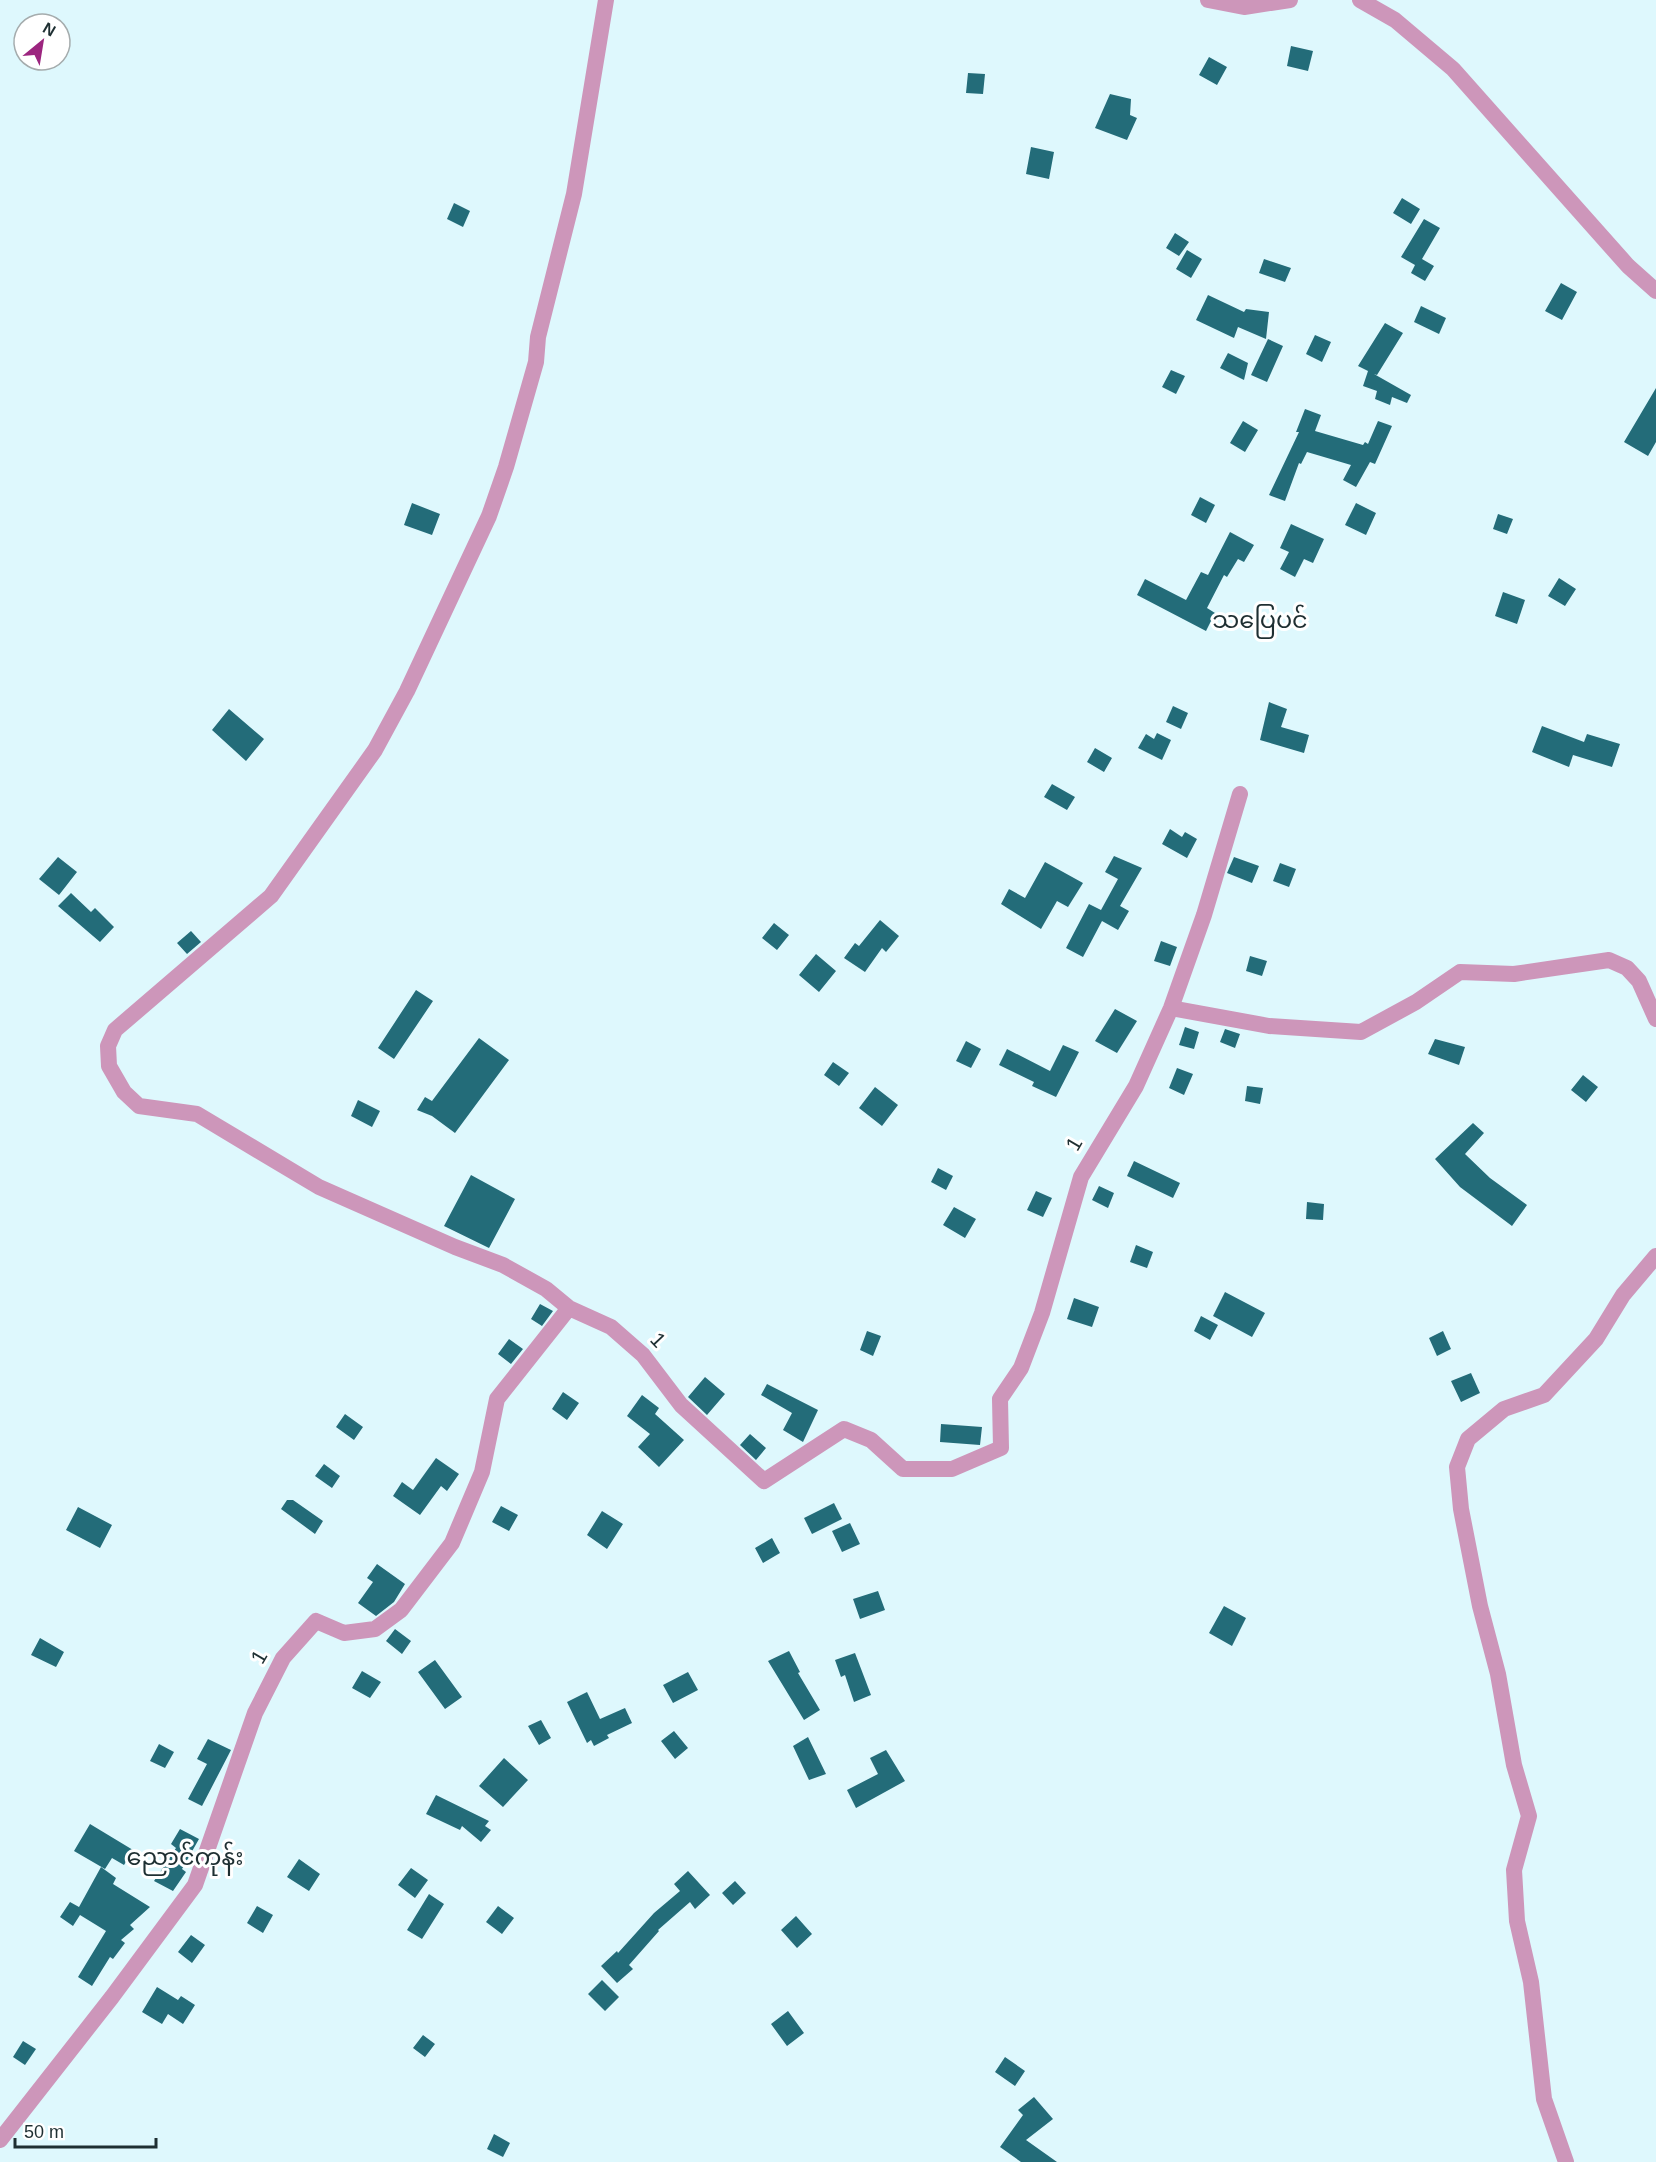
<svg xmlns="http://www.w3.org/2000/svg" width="1656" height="2162" viewBox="0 0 1656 2162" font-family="Arial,'Noto Sans Myanmar',sans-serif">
	<rect width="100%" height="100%" fill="#def8fd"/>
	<path fill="#236c79" d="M1291 46 1313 51 1308 71 1287 66Z
		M1209 57 1227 67 1217 85 1199 75Z
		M968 73 985 74 983 94 966 93Z
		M1110 94 1131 99 1130 115 1137 118 1127 140 1095 128Z
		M1031 147 1054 152 1049 179 1026 174Z
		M1402 198 1420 209 1411 224 1393 213Z
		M454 203 470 211 463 227 447 219Z
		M1424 219 1440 228 1422 259 1434 266 1425 281 1411 273 1415 265 1401 257Z
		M1175 233 1189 242 1179 256 1166 248Z
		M1187 250 1202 259 1191 278 1176 269Z
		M1264 259 1291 268 1285 282 1259 273Z
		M1561 283 1577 292 1562 320 1545 311Z
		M1208 295 1244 312 1246 309 1269 312 1266 339 1238 327 1234 338 1196 320Z
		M1421 306 1446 318 1439 334 1414 322Z
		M1385 323 1403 333 1377 375 1374 374 1411 395 1407 403 1392 397 1390 405 1375 399 1377 391 1363 386 1368 371 1358 366Z
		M1315 335 1331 342 1322 362 1306 354Z
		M1268 339 1283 346 1267 382 1251 375Z
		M1228 353 1248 363 1244 380 1220 368Z
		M1171 370 1185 376 1176 394 1162 387Z
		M1656 388V442L1648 456 1624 442Z
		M1305 409 1321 415 1315 431 1363 445 1365 442 1368 444 1378 421 1392 426 1375 464 1370 462 1356 487 1343 480 1351 465 1307 452 1301 464 1299 463 1285 501 1269 495 1299 432H1296Z
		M1243 421 1258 430 1245 452 1230 443Z
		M1200 497 1215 505 1206 523 1191 515Z
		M412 503 440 514 432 535 404 525Z
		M1356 503 1376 513 1366 535 1345 525Z
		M1498 514 1513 519 1507 534 1493 529Z
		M1291 524 1324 539 1313 563 1304 559 1295 577 1280 569 1289 552 1280 548Z
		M1230 532 1254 545 1244 562 1238 559 1227 577 1224 575 1207 608 1215 613 1206 631 1137 595 1145 579 1186 600 1201 572 1208 575Z
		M1559 578 1576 589 1565 606 1548 596Z
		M1503 592 1525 600 1517 624 1495 616Z
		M1269 702 1287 709 1281 727 1309 735 1304 753 1260 740Z
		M1173 706 1188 713 1181 729 1166 722Z
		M229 709 264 739 246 761 212 730Z
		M1542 726 1584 742 1587 734 1620 744 1612 767 1573 755 1569 767 1532 752Z
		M1157 733 1171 740 1162 760 1138 748 1146 734 1154 739Z
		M1095 748 1112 758 1104 772 1087 762Z
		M1052 784 1075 797 1067 810 1044 797Z
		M1170 829 1182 837 1185 832 1197 839 1187 858 1162 844Z
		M1114 856 1142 868 1120 906 1129 911 1118 930 1102 921 1083 957 1066 948 1089 904 1101 910 1118 879 1105 872Z
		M58 857 77 872 59 895 39 879Z
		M1234 857 1259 866 1252 883 1227 873Z
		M1045 862 1083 883 1068 907 1057 901 1041 929 1001 904 1009 889 1025 898Z
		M1280 863 1296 869 1289 887 1273 881Z
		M71 893 91 912 95 908 114 927 100 942 58 906Z
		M880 920 899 936 886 952 882 948 865 972 844 958 855 943 859 946Z
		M774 923 789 935 777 950 762 938Z
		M191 931 201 942 187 954 177 943Z
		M1161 941 1177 947 1170 966 1154 961Z
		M816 954 836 971 819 992 799 975Z
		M1250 956 1267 961 1262 976 1246 971Z
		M416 990 433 1001 394 1059 378 1048Z
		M1115 1009 1137 1021 1117 1053 1095 1041Z
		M1185 1027 1199 1032 1194 1049 1179 1045Z
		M1225 1029 1240 1034 1235 1048 1220 1042Z
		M479 1038 509 1060 455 1133 432 1116 417 1110 425 1097 432 1101Z
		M1435 1039 1465 1047 1459 1065 1428 1054Z
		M966 1041 981 1049 971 1068 956 1061Z
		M1063 1045 1079 1052 1056 1097 1032 1086 1034 1082 999 1065 1007 1049 1050 1071Z
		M833 1062 849 1073 839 1086 824 1075Z
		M1177 1068 1193 1074 1184 1095 1169 1088Z
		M1583 1075 1598 1087 1586 1102 1571 1090Z
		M1247 1086 1263 1088 1260 1104 1245 1101Z
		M875 1087 898 1105 882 1126 859 1108Z
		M358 1100 380 1111 372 1127 351 1116Z
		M1473 1123 1484 1133 1465 1154 1490 1178 1527 1205 1512 1226 1460 1187 1435 1159Z
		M1134 1161 1180 1183 1173 1198 1127 1176Z
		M938 1168 953 1176 946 1190 931 1182Z
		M471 1175 515 1199 489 1248 444 1226Z
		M1099 1186 1114 1193 1108 1208 1092 1200Z
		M1036 1191 1052 1198 1043 1217 1027 1210Z
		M1307 1202 1324 1204 1323 1220 1306 1219Z
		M954 1207 976 1219 965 1238 943 1225Z
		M1136 1245 1153 1252 1147 1268 1130 1262Z
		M1225 1292 1265 1313 1252 1337 1213 1316Z
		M1074 1298 1099 1307 1092 1327 1067 1319Z
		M540 1304 553 1311 542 1326 531 1319Z
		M1201 1316 1218 1325 1210 1340 1194 1331Z
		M867 1331 881 1336 873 1356 860 1350Z
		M1443 1331 1451 1349 1437 1356 1429 1338Z
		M509 1339 523 1349 511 1364 498 1354Z
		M1471 1373 1480 1393 1461 1402 1451 1381Z
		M705 1377 725 1394 707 1415 688 1397Z
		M767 1384 818 1410 803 1442 783 1430 792 1413 761 1395Z
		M563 1392 579 1403 567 1420 552 1409Z
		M642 1395 659 1408 655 1414 684 1440 659 1467 638 1447 650 1434 627 1416Z
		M345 1414 363 1427 354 1440 336 1427Z
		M941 1424 982 1427 980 1445 940 1442Z
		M750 1434 766 1448 756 1460 740 1445Z
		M436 1458 459 1474 447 1491 441 1486 420 1515 393 1496 402 1482 413 1490Z
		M324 1464 340 1476 332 1488 315 1476Z
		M287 1500H293L323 1521 315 1534 281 1509Z
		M834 1503 842 1519 812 1534 804 1518Z
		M501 1506 518 1515 509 1531 492 1522Z
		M78 1507 112 1525 100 1548 66 1530Z
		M602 1511 623 1524 607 1549 587 1535Z
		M850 1523 860 1544 842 1552 832 1531Z
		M772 1538 780 1553 763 1563 755 1548Z
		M377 1564 405 1584 394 1602 376 1616 358 1603 373 1582 367 1578Z
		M878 1591 885 1610 860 1619 853 1599Z
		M1224 1606 1246 1618 1232 1646 1209 1633Z
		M395 1629 411 1641 402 1654 386 1641Z
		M40 1638 64 1652 56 1667 31 1655Z
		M789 1651 800 1672 798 1673 820 1710 804 1720 768 1661Z
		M855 1653 871 1695 854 1702 845 1675 841 1677 835 1660Z
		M435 1660 462 1697 445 1709 418 1672Z
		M362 1671 381 1682 370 1698 352 1688Z
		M688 1672 698 1690 673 1703 663 1685Z
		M587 1692 600 1719 625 1708 632 1723 607 1735 609 1738 594 1746 591 1740 587 1743 567 1702Z
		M541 1720 551 1738 539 1745 528 1726Z
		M674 1731 688 1748 675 1759 661 1741Z
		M808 1737 826 1774 809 1780 793 1746Z
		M208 1739 231 1750 202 1806 188 1799 207 1764 197 1759Z
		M159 1744 174 1752 165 1768 150 1761Z
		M886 1750 905 1781 856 1808 847 1790 878 1774 870 1758Z
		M504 1758 528 1780 503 1807 479 1786Z
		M436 1795 489 1821 485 1826 491 1830 481 1842 462 1826 460 1830 426 1814Z
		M90 1824 133 1850 124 1865 112 1858 105 1869 74 1851Z
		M180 1829 199 1839 182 1869 186 1872 173 1891 154 1881 176 1848 171 1844Z
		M299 1859 320 1874 309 1891 287 1877Z
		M101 1867 116 1878 113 1884 150 1907 130 1925 134 1929 121 1940 125 1943 113 1959 110 1957 92 1986 78 1977 106 1931 80 1915 73 1926 60 1917 70 1902 79 1907Z
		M411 1868 428 1880 415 1898 398 1885Z
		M688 1871 710 1895 695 1909 690 1902 658 1930 659 1931 629 1965 633 1969 617 1983 601 1966 617 1951 618 1953 654 1913 680 1891 674 1884Z
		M735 1881 746 1893 733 1905 722 1893Z
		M429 1894 444 1904 422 1939 407 1930Z
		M257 1906 273 1915 263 1933 247 1923Z
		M498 1906 514 1918 502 1934 486 1922Z
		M796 1916 812 1934 797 1948 781 1930Z
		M191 1935 205 1945 192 1963 178 1952Z
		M602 1980 619 1997 605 2011 588 1994Z
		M157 1987 178 2000 181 1996 195 2005 183 2024 168 2014 162 2024 142 2012Z
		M788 2011 804 2033 787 2046 771 2024Z
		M423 2035 435 2044 425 2057 413 2048Z
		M23 2041 36 2049 25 2065 13 2057Z
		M1005 2057 1025 2071 1015 2086 995 2072Z
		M1034 2097 1053 2119 1026 2140 1057 2162H1021L1000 2147 1023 2115 1018 2110Z
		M494 2134 510 2143 503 2157 487 2149Z"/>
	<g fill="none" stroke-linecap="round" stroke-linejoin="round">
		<path stroke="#cd96ba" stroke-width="16" d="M1208 0 1244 7 1290 0
			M1360 0 1395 20 1453 69 1628 266 1656 291
			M1171 1008 1269 1026 1361 1032 1416 1002 1460 972 1514 974 1609 960 1627 968 1639 981 1656 1019
			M569 1308 546 1289 503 1265 455 1247 319 1187 197 1114 139 1106 124 1092 109 1066 108 1046 115 1030 271 896 375 750 407 691 489 516 506 467 536 362 538 337 574 194 606 0
			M0 2140 112 1997 195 1885 255 1713 283 1658 316 1621 344 1633 375 1629 401 1610 452 1543 482 1472 497 1399 569 1308 611 1327 643 1355 681 1405 764 1481 844 1429 871 1440 903 1469H952L1001 1448 1000 1399 1021 1368 1042 1313 1081 1177 1136 1086 1171 1008 1204 915 1240 794
			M1566 2162 1544 2099 1531 1982 1517 1921 1514 1870 1529 1816 1514 1765 1498 1674 1480 1606 1461 1509 1457 1467 1468 1439 1504 1409 1544 1395 1596 1339 1623 1295 1656 1256"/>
	</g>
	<g text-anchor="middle" stroke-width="6" stroke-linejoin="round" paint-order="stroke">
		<g font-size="21" fill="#1e2f32" stroke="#fff">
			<text transform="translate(1074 1144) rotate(-60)" y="7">1</text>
			<text transform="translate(658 1340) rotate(47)" y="7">1</text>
			<text transform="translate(259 1657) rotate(-60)" y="7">1</text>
		</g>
		<g font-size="24" fill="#1e2f32" stroke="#fff">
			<text x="1260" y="628">သပြေပင်</text>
			<text x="185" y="1865">ညောင်ကုန်း</text>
		</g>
	</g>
	<g transform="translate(42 42) rotate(30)"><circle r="28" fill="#ffffff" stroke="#a5acad" stroke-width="1.5"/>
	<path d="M0-4.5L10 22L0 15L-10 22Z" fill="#9c257f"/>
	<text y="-9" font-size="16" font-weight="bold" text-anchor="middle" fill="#1e2f32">N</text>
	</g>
	<path d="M15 2138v9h141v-9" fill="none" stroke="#1e2f32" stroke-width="3"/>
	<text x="24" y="2138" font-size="18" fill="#1e2f32" stroke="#ffffff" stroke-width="4.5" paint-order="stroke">50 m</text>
</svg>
